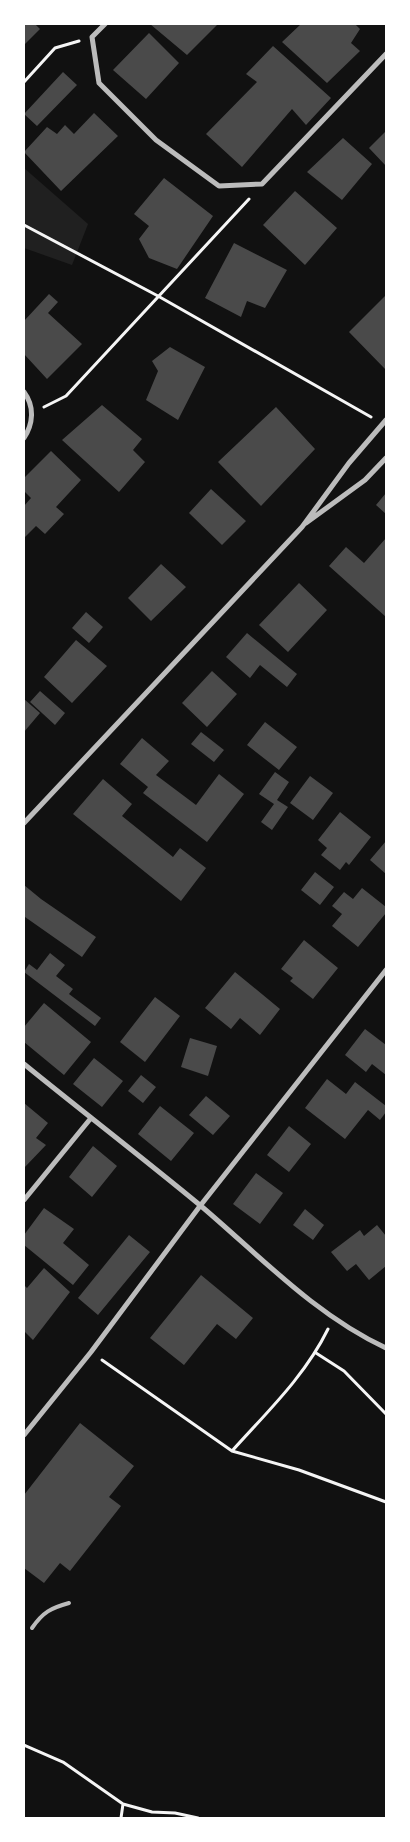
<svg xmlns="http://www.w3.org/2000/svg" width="410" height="1842" viewBox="0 0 410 1842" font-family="'Varela Round',sans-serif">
	<rect width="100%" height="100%" fill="#111"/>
	<path fill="#202020" d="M24 168 88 224 72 265 24 248Z"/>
	<path fill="#4a4a4a" d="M24 24H35L40 29 24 45Z
		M150 24H218L187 55Z
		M301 24H355L360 29 351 43 360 51 327 83 282 42Z
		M149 33 179 63 146 99 113 70Z
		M273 46 331 98 306 125 292 109 242 167 206 134 257 82 246 74Z
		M63 72 77 85 37 126 24 114Z
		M94 113 118 136 61 191 24 152 47 127 57 134 65 125 74 134Z
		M386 131V166L369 148Z
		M343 138 372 164 342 200 307 172Z
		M164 178 213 216 177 269 149 258 139 239 149 226 134 214Z
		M295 191 337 228 305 265 263 225Z
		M234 243 287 270 265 308 247 301 241 317 205 298Z
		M49 294 58 302 48 313 82 344 47 379 24 354V321Z
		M386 295V370L349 332Z
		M170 347 205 367 178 420 146 400 158 371 152 361Z
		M102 405 142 439 133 450 145 462 119 492 62 440Z
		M276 407 315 449 261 506 218 462Z
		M51 451 81 480 56 507 64 514 45 534 36 526 24 538V506L31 498 24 491V478Z
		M211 489 246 521 222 545 189 513Z
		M386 493V514L376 505Z
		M386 538V617L329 566 346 547 364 563Z
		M161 564 186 587 151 621 128 598Z
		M299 583 327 610 288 652 259 625Z
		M86 612 103 627 89 643 72 628Z
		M247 633 297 674 287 687 260 665 250 678 226 657Z
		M76 640 107 666 72 703 44 677Z
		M212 671 237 694 207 727 182 703Z
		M40 691 65 713 55 725 30 702Z
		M24 699 40 713 24 732Z
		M265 722 297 747 279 770 247 745Z
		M201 732 224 750 214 762 191 744Z
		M142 738 169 761 156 775 196 805 219 774 244 794 207 842 143 793 148 787 120 764Z
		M275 772 289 782 277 800 288 807 272 830 261 822 274 804 259 794Z
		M310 776 333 793 313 820 290 803Z
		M103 779 132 804 122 816 173 857 180 848 206 868 181 901 73 814Z
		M340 812 371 837 349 865 346 862 340 870 321 855 327 848 318 840Z
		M386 841V874L370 860Z
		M315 872 334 887 320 905 301 890Z
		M24 885 41 899 96 937 82 957 25 917 24 919Z
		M362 888 386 907V913L358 947 332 926 342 914 332 906 344 892 353 899Z
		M304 940 338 968 313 999 290 981 293 978 281 969Z
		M50 953 65 965 56 976 73 989 69 994 101 1018 95 1026 24 972 29 964 37 970Z
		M235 972 280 1009 260 1035 240 1018 231 1029 205 1008Z
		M155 997 180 1016 145 1062 120 1042Z
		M44 1003 91 1042 64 1075 24 1042V1027Z
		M365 1029 386 1045V1075L372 1064 366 1072 345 1055Z
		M190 1038 217 1046 208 1076 181 1067Z
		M94 1058 123 1081 102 1107 73 1084Z
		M141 1075 156 1087 143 1103 128 1091Z
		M327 1079 346 1094 355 1082 386 1106V1112L380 1120 368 1110 345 1139 305 1108Z
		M206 1096 230 1116 213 1135 189 1115Z
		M24 1103 48 1123 36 1138 46 1145 24 1168Z
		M160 1106 194 1133 171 1161 138 1134Z
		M289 1126 311 1144 289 1172 267 1155Z
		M93 1146 117 1166 92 1197 69 1177Z
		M256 1173 283 1193 260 1224 233 1204Z
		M44 1208 74 1229 63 1243 89 1265 73 1285 24 1245V1235Z
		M305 1209 324 1225 313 1240 293 1225Z
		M377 1225 386 1236V1266L369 1280 356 1264 347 1271 331 1252 360 1230 364 1236Z
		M129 1235 150 1252 98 1315 78 1298Z
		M44 1268 70 1292 33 1340 24 1331V1285L27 1288Z
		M201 1275 253 1318 236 1339 217 1324 184 1365 150 1338Z
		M80 1423 134 1466 109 1497 121 1506 70 1571 60 1563 44 1583 24 1568V1495Z"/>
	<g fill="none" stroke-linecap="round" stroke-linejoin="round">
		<path stroke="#f5f5f5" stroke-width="3" d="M24 82 55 48 79 41
			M24 225 158 296 371 417
			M44 407 66 396 249 199
			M316 1353 344 1371 386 1414
			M102 1360 232 1451 299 1470 386 1502
			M232 1451C267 1412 305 1376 328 1329
			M24 1745 63 1762 123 1804 152 1812 175 1813 198 1818
			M121 1818 123 1804"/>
		<path stroke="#bcbcbc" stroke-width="4" d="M32 1628C43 1612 51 1608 69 1603"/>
		<path stroke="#bcbcbc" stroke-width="5" d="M105 24 92 37 99 83 156 140 219 186 262 184 386 54
			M24 392C35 407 33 424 24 438
			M306 523 365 480 386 458
			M24 823 302 527 349 463 386 420
			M24 1064C83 1112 143 1158 201 1206 260 1256 315 1315 386 1348
			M24 1200 91 1118
			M24 1435 91 1352 200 1206 386 970"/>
	</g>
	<rect width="410" height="1842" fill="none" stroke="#ffffff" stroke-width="50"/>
</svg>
